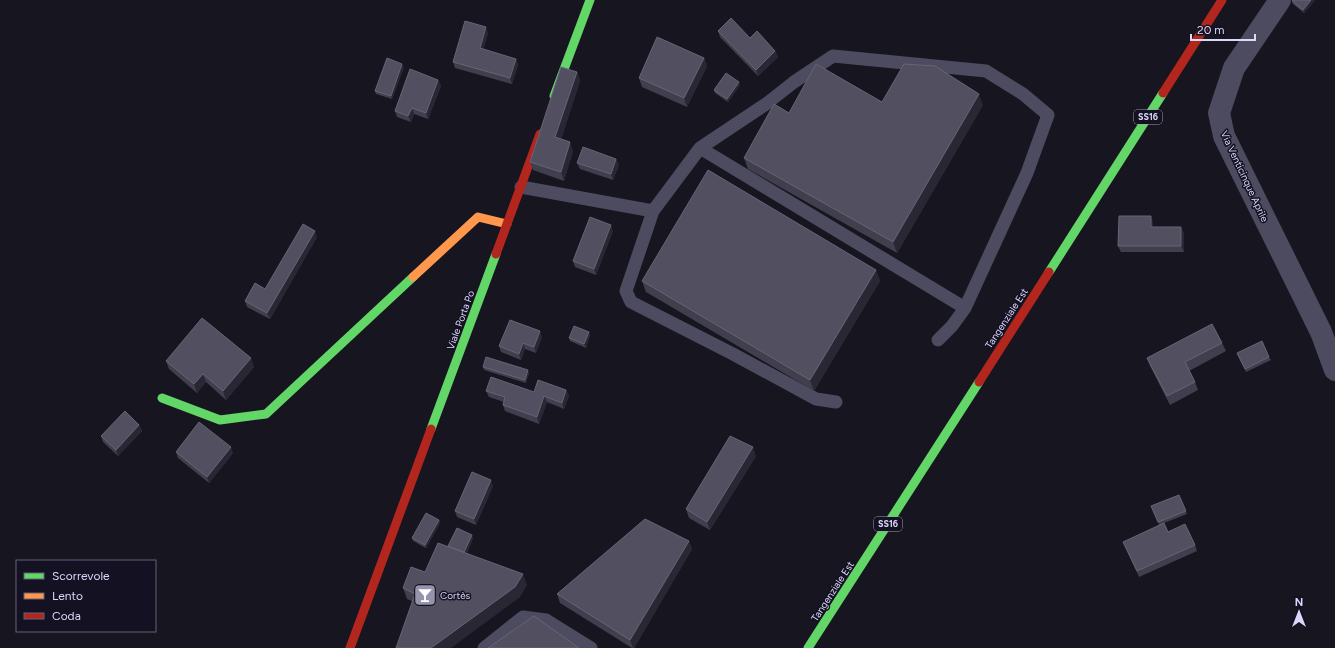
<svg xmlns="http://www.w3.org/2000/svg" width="1335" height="648" viewBox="0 0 1335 648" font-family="Figtree,sans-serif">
	<rect width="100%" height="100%" fill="#17151f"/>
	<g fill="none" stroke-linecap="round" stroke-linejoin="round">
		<path stroke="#4c4b5f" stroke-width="13" d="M700 148 965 308
			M521 187 653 211
			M836 402 816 399 733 354 631 302 626 291 653 211 700 148 766 104 794 82 833 56 986 71 1023 94 1048 115 1027 173 965 308 952 326 938 340
			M484 648 523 617 546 620 591 648"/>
		<path stroke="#4c4b5f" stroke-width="22" d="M1280 0 1234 68 1219 113 1224 136 1321 332 1335 370"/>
		<path stroke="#63d668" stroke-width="9" d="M554 96 590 0
			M1049 272 1163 93
			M162 398 220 420 266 414 413 277
			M431 429 496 254
			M808 648 979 382"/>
		<path stroke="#ff974d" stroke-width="9" d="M413 277 478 217 507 224"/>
		<path stroke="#b3261e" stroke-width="9" d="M1163 93 1222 0
			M496 254 540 134
			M979 382 1049 272
			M350 648 431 429"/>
	</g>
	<path fill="#413f4e" d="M1315 0 1304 13 1293 4 1292 1Z
		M718 31 750 38 775 51 778 57 758 76 720 37Z
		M488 33 483 50 516 59 518 65 512 84 455 68 453 62Z
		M704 58 707 66 687 107 642 87 639 78Z
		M404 67 392 99 376 94 375 91Z
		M577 72 580 81 561 139 573 151 564 181 533 170 530 162Z
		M438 80 441 86 428 119 414 114 411 122 397 117 395 111Z
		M740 85 728 102 715 93 714 90Z
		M983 105 897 253 748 169 744 158 789 113Z
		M616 159 619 165 613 180 580 169 577 163Z
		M1153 222V227L1184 233V252H1121L1118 246Z
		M613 231 596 275 575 267 573 261Z
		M317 237 270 319 247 307 245 301 265 289Z
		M876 270 880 281 814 391 646 292 642 281Z
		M590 335 586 348 570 341 569 338Z
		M542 337 536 353 525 349 521 360 501 352 499 346Z
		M1222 343 1226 351 1189 371 1195 382 1198 390 1170 405 1150 366 1147 358Z
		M1237 353 1269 357 1271 360 1246 372Z
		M166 361 254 367 226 400 206 382 197 393 169 369Z
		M483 367 529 373 526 383 484 370Z
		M566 390 569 396 564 409 547 402 539 424 505 411 503 405 504 402 489 397 486 391 534 392Z
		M139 425 142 431 118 456 103 442 101 436Z
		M176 452 233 453 209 483 178 458Z
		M756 456 710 530 689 518 686 509Z
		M493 486 476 525 457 517 455 511Z
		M1179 495 1187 514 1159 525 1151 506Z
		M439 520 440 523 426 548 413 541 412 538Z
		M1168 532 1195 545 1197 551 1139 577 1123 542Z
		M473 538 467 553 527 585 519 598 412 601 407 599 403 588 425 572 448 546Z
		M689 541 692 549 634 648H632L560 603 557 594Z"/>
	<path fill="#292733" d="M1311 0H1315L1304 13 1303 10Z
		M486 27 488 33 482 54 480 48Z
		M775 51 778 57 758 76 756 70Z
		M704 58 707 66 687 107 684 98Z
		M516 59 518 65 512 84 510 78Z
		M402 64 404 67 392 99 391 96Z
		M577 72 580 81 559 146 555 137Z
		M438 80 441 86 428 119 426 113Z
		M739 82 740 85 728 102 727 99Z
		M979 94 983 105 897 253 893 242Z
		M412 108 414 114 411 122 408 116Z
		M570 142 573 151 564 181 561 172Z
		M616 159 619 165 613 180 611 174Z
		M1151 216 1153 222V233L1151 227Z
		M611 225 613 231 596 275 594 269Z
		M1181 227 1184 233V252L1181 246Z
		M315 231 317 237 270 319 267 313Z
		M876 270 880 281 814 391 810 380Z
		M540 331 542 337 536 353 534 347Z
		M589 332 590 335 586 348 584 344Z
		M523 343 525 349 521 360 519 354Z
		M251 358 254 367 226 400 223 391Z
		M528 370 529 373 526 383 525 380Z
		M203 374 206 382 197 393 194 384Z
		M566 390 569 396 564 409 562 403Z
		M544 396 547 402 539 424 537 417Z
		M139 425 142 431 118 456 116 450Z
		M231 447 233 453 209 483 207 477Z
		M753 447 756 456 710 530 707 522Z
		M491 480 493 486 476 525 474 519Z
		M439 520 440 523 426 548 425 545Z
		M472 535 473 538 464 559 463 556Z
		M689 541 692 549 634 648H633L630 640Z
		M523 574 527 585 519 598 451 648H431Z"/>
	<path fill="#514f60" stroke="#676478" d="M1293 0H1311L1303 10 1292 1Z
		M731 18 750 38 757 31 775 51 756 70 718 31Z
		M465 21 486 27 480 48 516 59 510 78 453 62Z
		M657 37 704 58 684 98 639 78Z
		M387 58 402 64 391 96 375 91Z
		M816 64 882 102 904 64 935 66 979 94 893 242 744 158 774 104 789 113Z
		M561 67 577 72 555 137 570 142 561 172 530 162Z
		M410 69 438 80 426 113 412 108 408 116 395 111Z
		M726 73 739 82 727 99 714 90Z
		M583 147 616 159 611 174 577 163Z
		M708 170 876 270 810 380 642 281Z
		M1119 216H1151V227H1181V246H1118Z
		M590 217 611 225 594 269 573 261Z
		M303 224 315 231 267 313 245 301 255 283 265 289Z
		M202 318 251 358 223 391 203 374 194 384 166 361Z
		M510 320 540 331 534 347 523 343 519 354 499 346Z
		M1212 324 1222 343 1185 362 1195 382 1167 396 1147 358Z
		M574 326 589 332 584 344 569 338Z
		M1262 341 1269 357 1245 369 1237 353Z
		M486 357 528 370 525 380 483 367Z
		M491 377 534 392 538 380 566 390 562 403 544 396 537 417 503 405 505 397 486 391Z
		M125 411 139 425 116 450 101 436Z
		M199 422 231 447 207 477 176 452Z
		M730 436 753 447 707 522 686 509Z
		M472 472 491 480 474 519 455 511Z
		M1179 495 1186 511 1158 522 1151 506Z
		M426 513 439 520 425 545 412 538Z
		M645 519 689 541 630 640 557 594Z
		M1164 523 1168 532 1185 524 1195 545 1137 571 1123 542Z
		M457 528 472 535 464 552 448 546Z
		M438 543 523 574 515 587 431 648H396L415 594 403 588 411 567 425 572Z
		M534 616 579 648H488Z"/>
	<defs>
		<g id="bar-square" transform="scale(1.15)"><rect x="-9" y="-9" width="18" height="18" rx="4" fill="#9694ad" stroke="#141123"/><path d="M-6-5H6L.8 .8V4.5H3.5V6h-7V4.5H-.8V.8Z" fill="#fff"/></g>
	</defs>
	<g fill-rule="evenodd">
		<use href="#bar-square" x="425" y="595"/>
	</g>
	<g text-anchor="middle" stroke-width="3" stroke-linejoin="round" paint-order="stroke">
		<g fill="#141123" stroke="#9f9cba" stroke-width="1">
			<rect x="1134" y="110" width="28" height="14" rx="3"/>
			<rect x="874" y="517" width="28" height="14" rx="3"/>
		</g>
		<g font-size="9" font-weight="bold" fill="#dbd8fa">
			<text x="1148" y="120">SS16</text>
			<text x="888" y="527">SS16</text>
		</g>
		<g font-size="10" fill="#dbd8fa" stroke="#141123">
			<text transform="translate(1245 176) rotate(65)" y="4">Via Venticinque Aprile</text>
			<text transform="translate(1006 318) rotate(-57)" y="4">Tangenziale Est</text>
			<text transform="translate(460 320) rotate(-70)" y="4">Viale Porta Po</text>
			<text transform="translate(832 591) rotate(-57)" y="4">Tangenziale Est</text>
		</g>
		<g font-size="10" fill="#dbd8fa" stroke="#141123" text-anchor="start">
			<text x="440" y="599">Cortès</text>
		</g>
	</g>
	<rect x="16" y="560" width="140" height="72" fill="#141123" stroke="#646179"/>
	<rect x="24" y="573" width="20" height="6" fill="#63d668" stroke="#646179"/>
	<text x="52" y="580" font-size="12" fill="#dbd8fa">Scorrevole</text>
	<rect x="24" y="593" width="20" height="6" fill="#ff974d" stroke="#646179"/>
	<text x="52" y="600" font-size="12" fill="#dbd8fa">Lento</text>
	<rect x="24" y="613" width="20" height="6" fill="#b3261e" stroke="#646179"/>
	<text x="52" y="620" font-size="12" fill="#dbd8fa">Coda</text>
	<g transform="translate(1299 612)" stroke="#141123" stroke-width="3" paint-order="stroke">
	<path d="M0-3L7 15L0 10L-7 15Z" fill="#dbd8fa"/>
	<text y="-6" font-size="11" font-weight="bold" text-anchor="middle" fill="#dbd8fa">N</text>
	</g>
	<path d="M1191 34v6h64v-6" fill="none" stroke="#dbd8fa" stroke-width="2"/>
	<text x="1197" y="34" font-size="12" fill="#dbd8fa" stroke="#141123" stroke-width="3" paint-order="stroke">20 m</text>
</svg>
